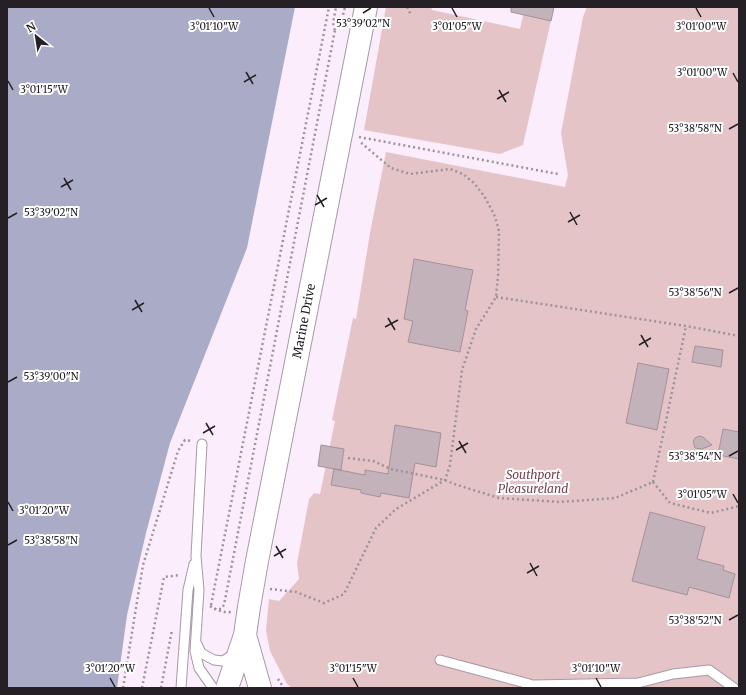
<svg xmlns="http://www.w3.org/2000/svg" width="746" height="695" viewBox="0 0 746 695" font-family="Merriweather,serif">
	<rect width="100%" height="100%" fill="#fbedfb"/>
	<path fill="#e4c4c7" d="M386 7H431L432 10 520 29 525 7H554L523 145 500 154 364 130Z
		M587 7H739V688H292L287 684 270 651 266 630 269 599 279 601 299 579 297 563 309 499 314 493 320 494 335 421 332 420 353 318 356 319 370 233 386 152 565 187 568 175 561 133 583 17Z"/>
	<path fill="#aaabc7" d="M7 7H295L247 248 170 443 146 533 127 615 117 688H7Z"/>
	<path fill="#c4b2ba" stroke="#a3929a" d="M511 7H554L551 21 511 12Z
		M414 259 473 270 465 310 468 311 460 352 408 342 413 321 404 319Z
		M695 346 723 350 721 367 692 362Z
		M638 363 669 369 657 430 626 423Z
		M395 425 441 433 436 467 415 463 409 498 381 493 380 497 361 493V490L331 485 334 469 365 475V470L388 474Z
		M723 429 739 432V459L718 455Z
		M699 436 703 437 712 445 702 449 695 448 693 442 695 438Z
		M321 445 344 449 341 470 318 466Z
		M650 512 705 527 697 559 724 566 723 570 735 574 729 598 689 587 687 595 632 581Z"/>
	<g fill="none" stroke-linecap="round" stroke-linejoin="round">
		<g stroke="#a79aa6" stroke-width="11">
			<path id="lane" d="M202 444 196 556 199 590 195 651 199 668 213 688
				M197 644 201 653 214 660 223 661 234 654
				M440 660 533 685 638 683 673 674 709 670 734 688
				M181 688 188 590 194 564"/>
		</g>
		<g stroke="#a79aa6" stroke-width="24">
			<path id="secondary" d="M245 635 260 688
				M227 688 245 635 249 607 257 561 366 7"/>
		</g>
		<path stroke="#9c929c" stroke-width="2.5" stroke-dasharray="2 3" stroke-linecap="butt" d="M407 7 411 15
			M335 30 333 23 336 7
			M359 137 558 174
			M496 297 686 326 739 336
			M348 458 373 461 391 469 445 480 454 484 499 498 560 502 615 498 653 482
			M653 482 686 326
			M653 482 670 503 711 513 739 506
			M270 589 296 592 324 603 344 594 376 528 396 509 445 480 450 465 462 370 476 329 496 297 498 276 499 231 494 214 484 196 475 184 463 174 450 169 410 174 391 168 359 141
			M211 605 329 7
			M210 606C217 610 223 613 231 612
			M214 609H221L224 605 335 30 342 19 345 7
			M278 679 284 688
			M123 688 143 565 178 451 185 440 191 441
			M142 688 164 577 180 575
			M161 688 172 630"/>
		<use href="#lane" stroke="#fff" stroke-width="9"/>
		<use href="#secondary" stroke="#fff" stroke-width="22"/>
	</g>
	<path fill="none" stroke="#252025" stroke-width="1.5" d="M209 8 214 17M452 8 457 17M696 8 701 17M363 13 371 8M246 72 253 84M733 73 738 82M8 81 13 90M244 82 256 75M499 90 506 102M497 99 509 92M729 129 738 124M64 178 71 190M61 187 73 180M317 195 324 207M315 205 327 198M570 212 577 225M8 218 17 213M568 222 580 215M729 293 738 288M135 300 142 312M132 310 144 303M388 318 395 330M385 327 398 320M641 335 648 347M639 345 651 338M8 382 17 377M206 423 213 435M203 433 215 426M459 441 466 453M456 450 468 443M729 456 738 451M733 494 738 503M8 502 13 511M8 545 17 540M276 546 283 558M274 556 286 549M530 563 537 576M527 573 539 566M729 620 738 615M110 678 115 687M353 678 358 687M596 678 601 687"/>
	<g text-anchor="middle" stroke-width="4" stroke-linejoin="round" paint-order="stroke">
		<g font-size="12" fill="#252025" stroke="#fff">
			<text transform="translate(304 321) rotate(-79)" y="4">Marine Drive</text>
		</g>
		<g font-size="12" font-style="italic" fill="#77444d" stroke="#fff">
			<text x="533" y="479">Southport<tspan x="533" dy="14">Pleasureland</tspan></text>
		</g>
	</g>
	<g font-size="10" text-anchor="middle" fill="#252025" stroke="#fff" stroke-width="4" stroke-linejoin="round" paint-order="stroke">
		<text x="363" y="27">53°39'02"N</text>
		<text x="214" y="30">3°01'10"W</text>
		<text x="457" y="30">3°01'05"W</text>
		<text x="701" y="30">3°01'00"W</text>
		<text x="702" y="76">3°01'00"W</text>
		<text x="44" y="93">3°01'15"W</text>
		<text x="695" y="132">53°38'58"N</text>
		<text x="51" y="216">53°39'02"N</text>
		<text x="695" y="296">53°38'56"N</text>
		<text x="51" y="380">53°39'00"N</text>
		<text x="695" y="460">53°38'54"N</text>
		<text x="702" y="498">3°01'05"W</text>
		<text x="44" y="514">3°01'20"W</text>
		<text x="51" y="544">53°38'58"N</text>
		<text x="695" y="624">53°38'52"N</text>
		<text x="110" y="672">3°01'20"W</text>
		<text x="353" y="672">3°01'15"W</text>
		<text x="596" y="672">3°01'10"W</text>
	</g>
	<rect width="746" height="695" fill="none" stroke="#252025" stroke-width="16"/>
	<g transform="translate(36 36) rotate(330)" stroke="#ffffff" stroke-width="3" paint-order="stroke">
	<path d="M0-3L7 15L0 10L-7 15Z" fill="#252025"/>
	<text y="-6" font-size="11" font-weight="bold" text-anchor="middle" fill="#252025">N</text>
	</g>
</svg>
